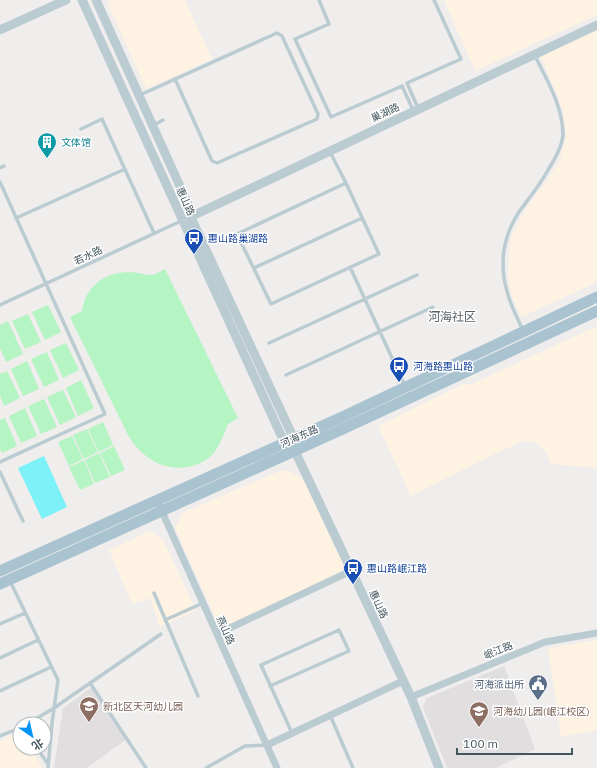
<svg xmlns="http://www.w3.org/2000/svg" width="597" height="768" viewBox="0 0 597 768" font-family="'IBM Plex Sans','Noto Sans SC',sans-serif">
	<rect width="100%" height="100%" fill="#f0eded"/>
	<path fill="#fef2e3" d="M109 0H185L212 59 146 89 108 4Z
		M444 0H597V15L475 71Z
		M597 30V280L589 286 521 317 511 294 508 274 510 240 525 210 548 179 560 159 566 137 563 109 540 55Z
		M597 326V468L551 464 545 451 535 442 524 441 501 451 411 496 378 426 463 384H472Z
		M280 471H288L297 475 305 483 344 565 339 575 227 627 218 623 175 528 182 513Z
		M150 531 162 538 196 610 160 627 150 598 132 604 109 550Z
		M597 640V730L561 737 548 648Z
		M20 731V748H31L42 768H0V741Z"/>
	<path fill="#e1dedf" d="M504 666 535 749 496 768H447L423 707 427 698Z
		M92 687 127 739 87 768H54L63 708Z"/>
	<path fill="#b5f4c3" d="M165 269 238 418 228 424C224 434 220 445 213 454 207 460 200 464 192 466 164 473 142 458 128 435L70 317 82 311C85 287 105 272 129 272 137 272 144 275 151 275 155 275 161 271 165 269Z
		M48 305 61 332 45 340 32 312Z
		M28 314 41 342 25 349 12 321Z
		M8 321 23 354 6 362 0 348V325Z
		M66 343 79 370 63 378 50 350Z
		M47 352 59 380 44 387 31 359Z
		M27 361 39 389 23 396 11 369Z
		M7 371 20 398 4 406 0 396V374Z
		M81 380 94 408 78 416 66 388Z
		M63 390 76 417 60 425 47 397Z
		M44 399 57 427 41 434 28 406Z
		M25 408 37 436 21 443 9 416Z
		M5 418 17 446 2 453 0 449V420Z
		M103 422 113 445 99 452 88 429Z
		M87 429 98 452 84 459 73 435Z
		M72 436 83 459 69 466 58 442Z
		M114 446 125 470 111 476 100 453Z
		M99 453 110 477 95 483 85 460Z
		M84 460 94 484 80 490 69 467Z"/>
	<path fill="#7cf1f7" d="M44 456 67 507 42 519 18 468Z"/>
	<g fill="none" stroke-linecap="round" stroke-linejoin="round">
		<path stroke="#bbcbd2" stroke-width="3.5" d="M319 0 329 24 295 39 331 117 402 86 413 110
			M140 95 277 33 282 36 318 114 317 119 217 163 212 161 175 79
			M418 108 407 83 461 59 434 0
			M154 125 163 120
			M81 129 102 119 154 233
			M330 152 346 183
			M0 168 4 166
			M0 182 105 414 0 462
			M346 183 379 254 271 304 237 234Z
			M16 218 125 169
			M350 267 405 386
			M254 268 362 218
			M0 305 181 221
			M523 331C518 318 510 305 507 291 499 264 503 236 519 212 529 198 540 185 548 170 555 159 563 145 563 133 562 105 547 80 535 56
			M269 343 417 275
			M286 375 433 307
			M0 472 23 521
			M10 581 58 680 52 723 48 768
			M154 593 198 696
			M165 620 203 603
			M0 624 25 613
			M0 658 38 640
			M90 683 146 768
			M270 686 349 651 339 630 261 665 292 733
			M0 691 51 667
			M330 715 353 768
			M27 724 54 708 161 634
			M0 736 20 728
			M37 748 48 764
			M206 768 245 746 267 745"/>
		<path stroke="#bbcbd2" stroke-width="7" d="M160 507 277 768
			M217 634 351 571
			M411 697 545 642 597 633
			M267 745 403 681"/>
		<path stroke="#bbcbd2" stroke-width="9" d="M82 0 280 433 285 443 289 446
			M96 0 188 204 193 222 294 439 295 451 411 697 439 768
			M0 30 66 0
			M186 219 597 25"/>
		<path stroke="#a9c3d0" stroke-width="11" d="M0 571 340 418 597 297
			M0 584 345 428 597 311"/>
	</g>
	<defs>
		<g id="building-pin" transform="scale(1)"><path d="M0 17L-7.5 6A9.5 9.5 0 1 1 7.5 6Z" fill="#0f9aa8" stroke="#fff"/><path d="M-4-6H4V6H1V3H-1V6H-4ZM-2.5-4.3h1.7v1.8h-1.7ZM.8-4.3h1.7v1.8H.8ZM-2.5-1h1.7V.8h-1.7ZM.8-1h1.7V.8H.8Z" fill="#fff"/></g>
		<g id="bus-pin" transform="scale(1)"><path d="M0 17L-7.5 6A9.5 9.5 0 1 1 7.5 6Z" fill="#1a4fb4" stroke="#fff"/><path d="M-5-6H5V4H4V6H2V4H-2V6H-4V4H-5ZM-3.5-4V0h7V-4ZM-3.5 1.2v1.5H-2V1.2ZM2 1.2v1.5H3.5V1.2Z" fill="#fff"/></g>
		<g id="civic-pin" transform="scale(1)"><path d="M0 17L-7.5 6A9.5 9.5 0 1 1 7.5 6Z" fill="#5c6f8a" stroke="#fff"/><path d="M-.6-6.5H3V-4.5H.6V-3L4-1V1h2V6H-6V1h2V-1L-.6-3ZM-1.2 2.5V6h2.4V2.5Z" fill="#fff"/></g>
		<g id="school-pin" transform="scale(1)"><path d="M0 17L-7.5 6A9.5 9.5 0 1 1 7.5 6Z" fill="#8d6e63" stroke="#fff"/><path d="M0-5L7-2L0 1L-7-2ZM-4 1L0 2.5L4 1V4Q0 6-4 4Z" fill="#fff"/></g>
	</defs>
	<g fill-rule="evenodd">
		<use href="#building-pin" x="47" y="142"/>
		<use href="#bus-pin" x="194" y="238"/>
		<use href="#bus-pin" x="399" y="366"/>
		<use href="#bus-pin" x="353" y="568"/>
		<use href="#civic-pin" x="538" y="684"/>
		<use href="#school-pin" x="89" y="706"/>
		<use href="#school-pin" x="479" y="711"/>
	</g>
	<g text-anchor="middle" stroke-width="3" stroke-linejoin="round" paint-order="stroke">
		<g font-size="10" fill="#43555d" stroke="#fff">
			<text transform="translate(385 112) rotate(-25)" y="4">巢湖路</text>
			<text transform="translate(186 201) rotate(66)" y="4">惠山路</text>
			<text transform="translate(88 255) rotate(-25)" y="4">若水路</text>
			<text transform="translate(299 436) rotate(-24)" y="4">河海东路</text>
			<text transform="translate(379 604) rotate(65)" y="4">惠山路</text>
			<text transform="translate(226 630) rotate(66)" y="4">燕山路</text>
			<text transform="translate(498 650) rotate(-22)" y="4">岷江路</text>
		</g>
		<g font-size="10" fill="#0d838f" stroke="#fff" text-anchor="start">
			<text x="61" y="146">文体馆</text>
		</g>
		<g font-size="10" fill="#164399" stroke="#fff" text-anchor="start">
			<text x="208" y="242">惠山路巢湖路</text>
			<text x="413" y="370">河海路惠山路</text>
			<text x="367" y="572">惠山路岷江路</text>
		</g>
		<g font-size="10" fill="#4e5e75" stroke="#fff" text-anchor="end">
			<text x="524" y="688">河海派出所</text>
		</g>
		<g font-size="10" fill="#785e54" stroke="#fff" text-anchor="start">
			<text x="103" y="710">新北区天河幼儿园</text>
			<text x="493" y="715">河海幼儿园(岷江校区)</text>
		</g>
		<g font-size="12" fill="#595f63" stroke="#fff">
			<text x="452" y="321">河海社区</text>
		</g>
	</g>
	<g transform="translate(32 736) rotate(146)"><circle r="19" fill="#ffffff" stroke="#b4bbbe"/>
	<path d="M0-3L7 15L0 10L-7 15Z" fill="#0294f5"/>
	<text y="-6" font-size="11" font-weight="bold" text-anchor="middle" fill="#43555d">北</text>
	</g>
	<path d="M457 748v6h115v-6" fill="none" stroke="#43555d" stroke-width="2"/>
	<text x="463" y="748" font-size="12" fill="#43555d" stroke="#ffffff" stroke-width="3" paint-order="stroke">100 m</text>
</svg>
